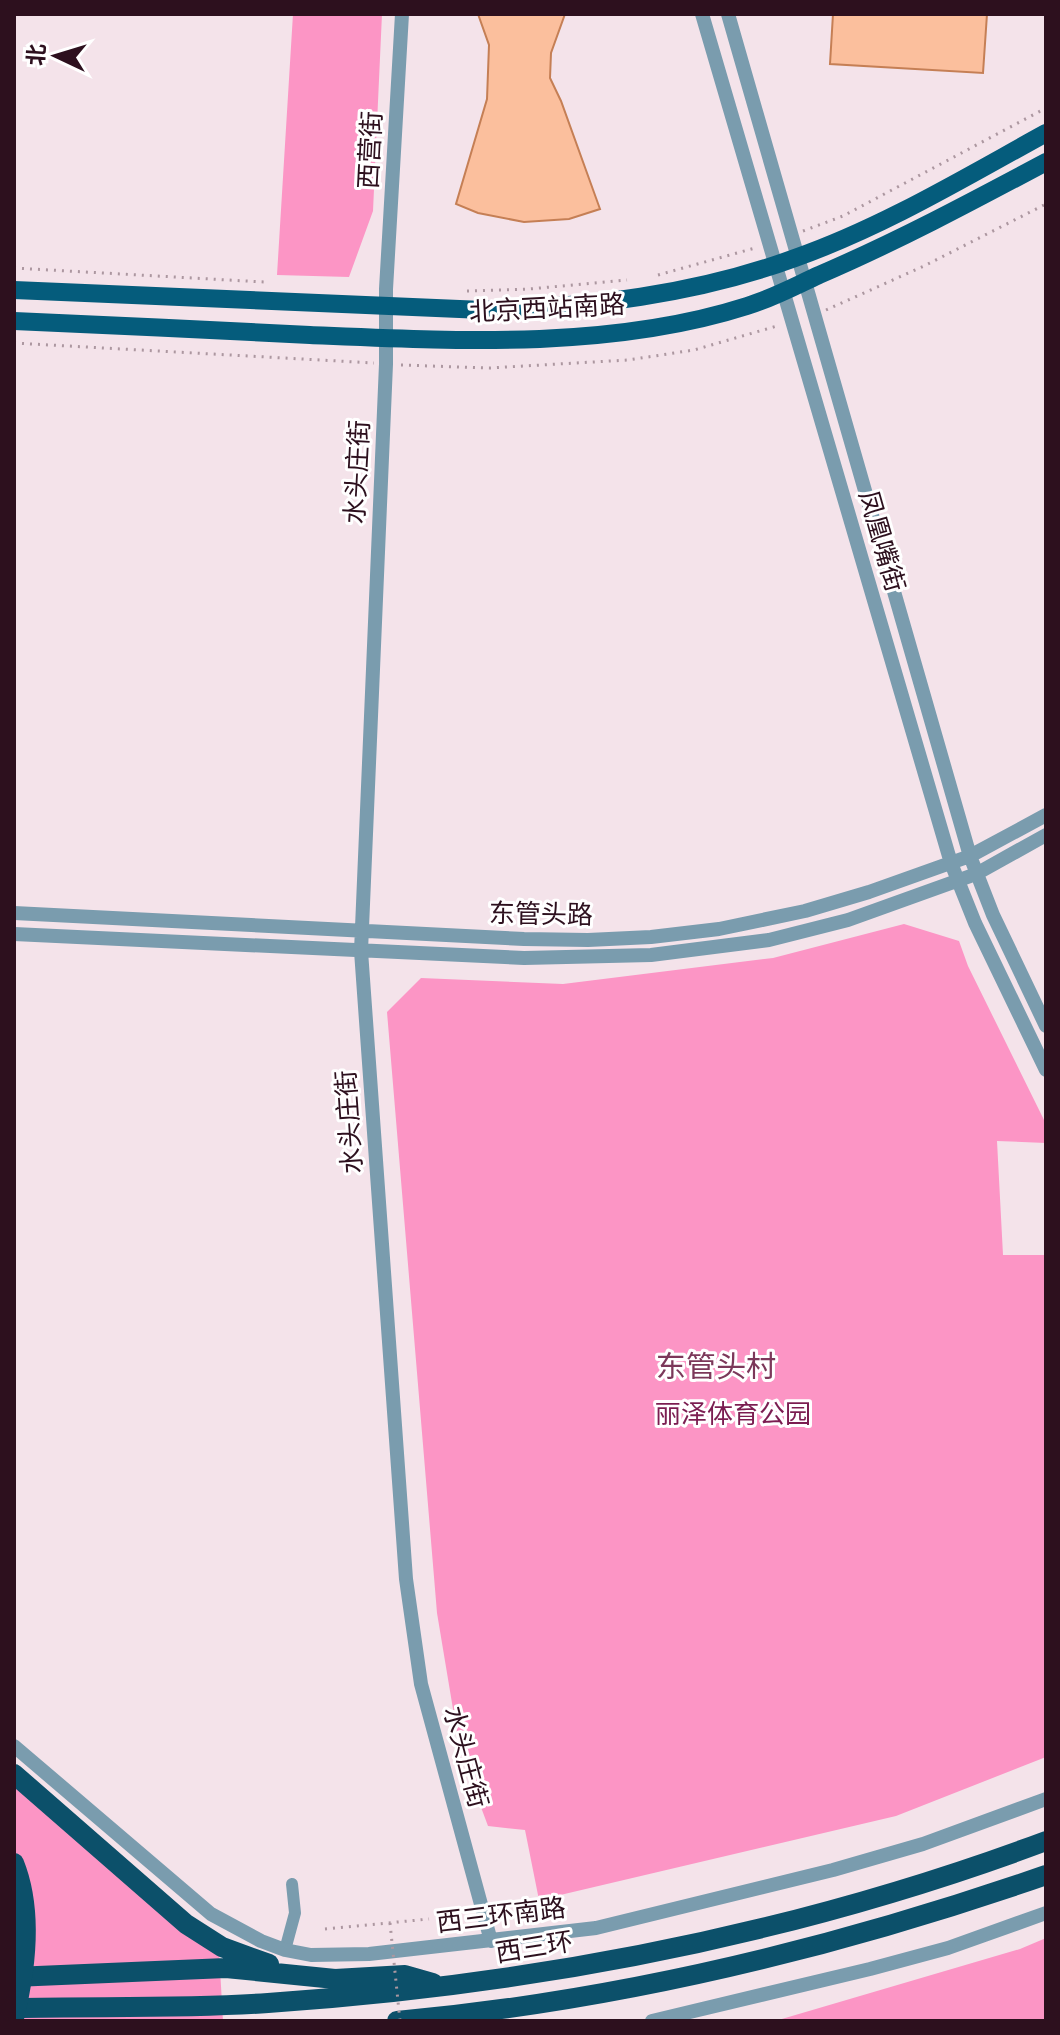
<svg xmlns="http://www.w3.org/2000/svg" width="1060" height="2035" viewBox="0 0 1060 2035" font-family="'Public Sans','Noto Sans SC',sans-serif">
	<rect width="100%" height="100%" fill="#f4e3ea"/>
	<path fill="#fc95c5" d="M293 14H382L373 211 349 277 277 275Z
		M904 924 959 941 968 966 1046 1124V1143L997 1141 1003 1255H1046V1757L896 1816 539 1900 525 1830 488 1826 460 1751 437 1613 387 1012 421 978 563 984 773 958Z
		M14 1783 219 1951 223 2021H14Z
		M1046 1938V2021H775L1020 1949Z"/>
	<path fill="#fbbf9d" stroke="#c57f55" stroke-width="2" d="M478 14H565L551 53 550 78 561 101 600 209 569 219 524 222 478 213 456 204 487 99 489 45Z
		M833 14H987L983 73 830 64Z"/>
	<g fill="none" stroke-linecap="round" stroke-linejoin="round">
		<path stroke="#ac97a0" stroke-width="3" stroke-dasharray="2 6" stroke-linecap="butt" d="M803 231 843 216 1046 108
			M14 268 264 282
			M658 275 755 248
			M467 291 529 289 627 280
			M826 310 924 266 1046 204
			M14 343 374 363
			M401 365 489 368 628 360 694 350 777 326
			M325 1929 429 1919"/>
		<path stroke="#7a9cae" stroke-width="12" d="M285 1950 295 1913 292 1884"/>
		<path stroke="#7a9cae" stroke-width="14" d="M402 14 386 289V364L361 951 406 1579 421 1684 491 1941
			M702 14 951 863 975 923 1046 1070
			M728 14 970 856 993 915 1046 1026
			M14 913 524 939 588 940 651 937 719 929 805 911 869 892 970 856 1046 815
			M14 934 524 958 651 955 769 940 848 920 976 874 1046 835
			M14 1746 211 1914 261 1941 285 1950 311 1955 369 1954 596 1928 833 1870 923 1844 1046 1799
			M652 2021 870 1969 948 1948 1046 1913"/>
		<path stroke="#055c7c" stroke-width="18" d="M14 290 483 310C589 307 694 295 795 258 883 227 964 178 1046 133
			M14 321C113 325 211 330 310 335 452 341 610 350 747 306 773 298 795 286 819 275 898 241 971 202 1046 162"/>
		<path stroke="#0c506a" stroke-width="20" d="M14 1774 186 1924 222 1947 269 1964
			M14 1977 226 1968 335 1979 405 1975 433 1983
			M14 2008C98 2006 184 2009 268 2003 533 1985 797 1934 1046 1841
			M397 2021C619 2001 836 1948 1046 1875"/>
		<path stroke="#ac97a0" stroke-width="3" stroke-dasharray="2 6" stroke-linecap="butt" d="M390 1923 400 2021"/>
		<path stroke="#0c506a" stroke-width="20" d="M14 1863C33 1910 26 1969 14 2018"/>
	</g>
	<g text-anchor="middle" stroke-width="6" stroke-linejoin="round" paint-order="stroke">
		<g font-size="26" fill="#2d101e" stroke="#fff">
			<text transform="translate(370 150) rotate(-87)" y="9">西营街</text>
			<text transform="translate(547 308) rotate(-3)" y="9">北京西站南路</text>
			<text transform="translate(357 472) rotate(-87)" y="9">水头庄街</text>
			<text transform="translate(882 541) rotate(74)" y="9">凤凰嘴街</text>
			<text transform="translate(541 914) rotate(1)" y="9">东管头路</text>
			<text transform="translate(349 1122) rotate(-94)" y="9">水头庄街</text>
			<text transform="translate(466 1757) rotate(75)" y="9">水头庄街</text>
			<text transform="translate(501 1915) rotate(-7)" y="9">西三环南路</text>
			<text transform="translate(534 1947) rotate(-9)" y="9">西三环</text>
		</g>
		<g font-size="26" fill="#7b1d51" stroke="#fff">
			<text x="733" y="1423">丽泽体育公园</text>
		</g>
		<g font-size="30" fill="#7c385a" stroke="#fff">
			<text x="716" y="1377">东管头村</text>
		</g>
	</g>
	<rect width="1060" height="2035" fill="none" stroke="#2d101e" stroke-width="32"/>
	<g transform="translate(56 56) rotate(274)" stroke="#ffffff" stroke-width="6" paint-order="stroke">
	<path d="M0-6L14 30L0 20L-14 30Z" fill="#2d101e"/>
	<text y="-12" font-size="22" font-weight="bold" text-anchor="middle" fill="#2d101e">北</text>
	</g>
</svg>
